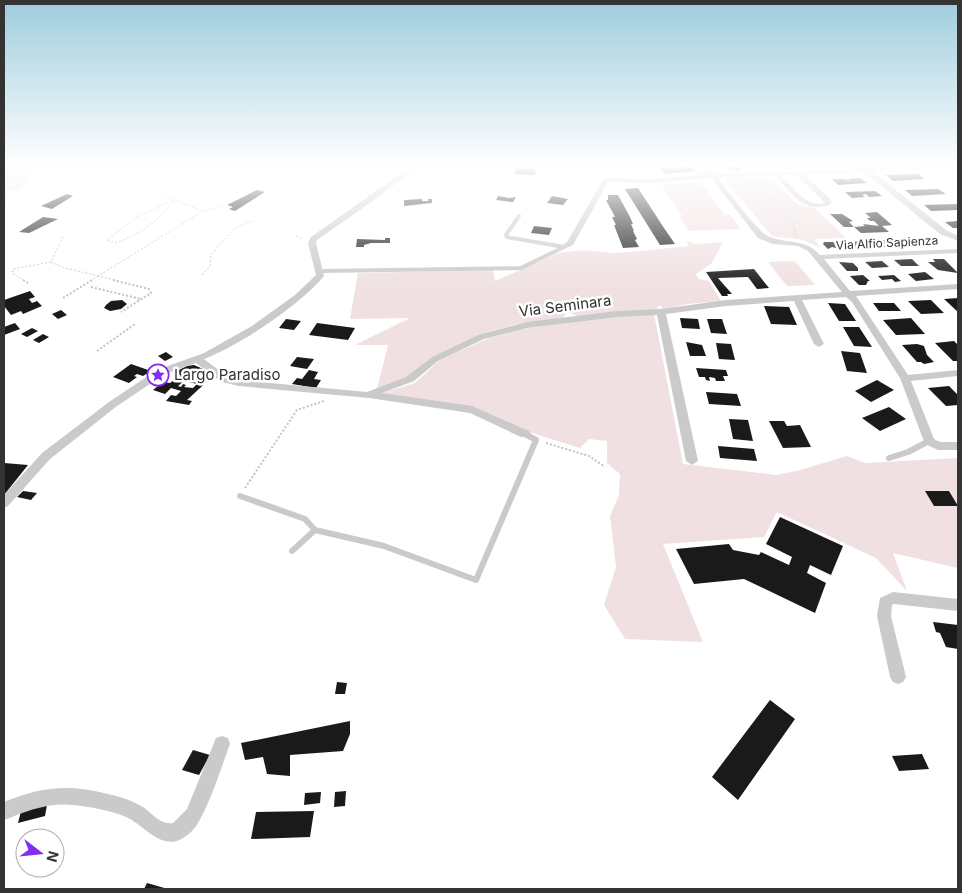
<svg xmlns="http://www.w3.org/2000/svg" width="962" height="893" viewBox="0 0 962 893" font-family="Inter,sans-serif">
	<rect width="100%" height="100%" fill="#fff"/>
	<path fill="#f0e0e1" d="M4 165H37L21 190 9 191 4 208Z
		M753 165H802L807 170 759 171Z
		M772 178 797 204 815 208 846 238 814 239 820 247H818L803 240 772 236 724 179Z
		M700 182 725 215H730L740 229 689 231 679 217 682 216 661 184Z
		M686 241 696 244 723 242 712 263 696 274 699 279 709 281 721 301 687 304 663 309 661 306H657L658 310 577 316 571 313 565 314 563 318 517 324 479 335 432 357 408 377 377 389 388 345H355L410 318 350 319 358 273 493 270 495 281 558 253 584 250 612 253 642 251 689 246Z
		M795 261 815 285 787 286 768 262Z
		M654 314 683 464 776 475 797 471 847 456 865 463 957 458 958 568 893 553 907 591 876 558 777 512 764 537 663 544 703 642 625 639 604 605 616 567 610 516 619 495 620 474 607 463V441L589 439 580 448 529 432 478 410 382 393 415 383 440 360 489 338 522 329 601 318Z"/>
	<path fill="#1a1a1a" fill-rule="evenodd" d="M725 165H737L741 170H729Z
		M691 166 696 171 664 174 660 168Z
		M516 168 536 169 535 175 515 174Z
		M918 174 925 179 893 181 886 175Z
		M860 178 867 183 838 185 832 179H844L851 181 848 179Z
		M638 188 664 228 675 244 660 245 625 189Z
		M938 189 946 194 912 196 905 190Z
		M257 190 265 192 235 211 229 209 233 207 227 205Z
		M875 191 882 196 869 197 866 194 862 195 865 197 852 198 845 192Z
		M67 194 73 196 52 209 41 206Z
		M608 195H618L630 217 633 224H631L634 231H633L637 239 635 240 639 247 623 248 614 225H616L612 217H615L606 200H608Z
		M498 196 509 198 516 197 513 202 496 200Z
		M552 196 568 199 563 205 547 203Z
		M422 199V201H428V199H432V203L404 206V200Z
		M958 204V210L931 211 924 205Z
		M877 212 892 225 882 226 889 232 861 233 854 227 865 226 863 224 879 226 874 221H870L867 218H871L865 213Z
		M830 214H842L853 221 849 222 854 227H844Z
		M43 217 58 219 29 233 19 232Z
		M958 221V228H953L945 222Z
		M534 226 552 228 549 235 531 233Z
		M385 238H390V243H371L364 245V247H356L357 239 385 240Z
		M905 239H925L931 245H911Z
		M878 240H891L898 246 884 247Z
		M864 241 868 247 856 248 850 242Z
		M824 242H836L842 247 840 249 832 247 828 249 823 244Z
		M912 259 919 266H901L894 260Z
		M933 259H944L958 273 938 270 928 262H935Z
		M882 261 889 267 872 268 865 262Z
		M839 262 853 263 858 268V271H847Z
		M754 269 769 288 757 289 748 277 718 278 732 294H727L728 296H722L706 272Z
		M925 272 934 279 916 281 908 274Z
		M863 275 870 281H868L866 285H859L850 276Z
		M894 275 901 281 895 282 892 279 882 280 878 276Z
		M30 291 35 297 29 299 32 303 37 301 42 306 23 314 21 311 11 315 4 306V300Z
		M958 298V312L944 299Z
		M122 300 127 304 121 309 110 311 104 308 106 305 111 301Z
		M931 300 944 313 921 314 908 301Z
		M828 303 845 304 856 321H839Z
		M873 303H894L901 311H879Z
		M764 306 789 307 797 325 771 324Z
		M61 310 67 315 58 319 52 314Z
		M680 318 698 319 700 329 682 328Z
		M911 318 925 334 896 335 883 320Z
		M286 319 301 321 294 330 279 328Z
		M707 319H722L727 334 711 333Z
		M15 323 20 329 4 335V327Z
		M317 323 355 328 348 340 309 335Z
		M843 327H859L872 347 854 346Z
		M32 328 38 331 27 337 21 334Z
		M43 334 49 337 39 343 33 340Z
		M954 341 958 345V361H953L935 343Z
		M686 342 702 345 706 356H690Z
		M716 343 731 344 735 360 719 359Z
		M917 344 924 346 927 355 934 362 924 364 921 362H917L902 345Z
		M841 351 860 353 867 373 847 371Z
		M166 352 173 357 165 361 158 356Z
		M297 357 314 359 307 369 290 366Z
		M131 364 151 371 143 376 137 374 134 376 137 377 129 383 113 377Z
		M194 365 201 368 213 376 187 400 192 401 189 405 166 401 171 395 176 396 181 391 171 388 165 394 153 390 163 382 170 383 181 375 173 373 187 366ZM192 374 196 375 189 382 197 384 193 388 184 387 186 385 183 384 181 387 178 386Z
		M696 368 726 370 728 376H723L725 381H716L715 378 709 377 710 381 706 380 705 377H699Z
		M309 370 318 372 314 379 321 380 316 388 292 384 297 378 302 379Z
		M877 380 894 390 871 402 855 391Z
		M949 386 958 395V405L946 406 928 388Z
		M706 392 737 394 741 406 709 404Z
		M889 407 906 419 880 431 862 418Z
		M729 419 748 420 753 441 733 439Z
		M769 421H784L787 426 800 425 811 447 783 448Z
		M718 446 754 449 757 461 720 458Z
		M4 463 28 465 4 495Z
		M23 491 37 493 31 500 17 497Z
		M925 491H949L958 506H934Z
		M780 517 843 546 831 575 810 565 807 573 826 583 815 613 744 579 694 584 676 549 729 544 733 550 759 555 761 552 789 565 792 557 766 544Z
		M933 622 958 625V649L946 647 940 633 936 632Z
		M337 682 347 683 345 694H335Z
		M770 700 795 719 738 800 712 777Z
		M350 721V734L343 751 290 755V776L267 774 263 757 245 760 241 743Z
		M193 750 210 755 199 775 182 770Z
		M922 754 929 769 899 771 892 756Z
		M346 791 345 806 334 807 335 792Z
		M321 792 320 803 304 805 305 793Z
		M47 805 45 816 18 823 21 811Z
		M314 811 310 837 251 839 256 812Z
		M147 883 168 889H144Z"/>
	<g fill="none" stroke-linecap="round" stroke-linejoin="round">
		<path stroke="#c3c3c3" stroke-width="1" stroke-dasharray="2 2" stroke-linecap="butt" d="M730 184 757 185 768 188 761 193 772 197 769 203C782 209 796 221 796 237
			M157 191H163L169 198 203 211 220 207
			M174 200C158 221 140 235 115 243L107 240 138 216Z
			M296 236 303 239
			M63 237 51 262 62 267 118 281
			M202 275 210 266 211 255 230 233 237 227 253 221
			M25 281 12 273 13 269 51 262
			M90 281 203 211"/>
		<path stroke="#c3c3c3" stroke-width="2" stroke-dasharray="2 2" stroke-linecap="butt" d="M23 280 28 283
			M113 280 149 289 151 293 121 312
			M91 287 141 299
			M63 298 92 280
			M97 351 135 324
			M546 443 589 456 605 467
			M245 488 297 410 324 401"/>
		<path stroke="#cacaca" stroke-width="4" d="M519 216 506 235 507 237 564 247
			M320 271 521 268 564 247"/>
		<path stroke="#cacaca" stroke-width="6" d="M889 458 908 452 929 441
			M240 496 305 519 315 530
			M292 551 315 530 384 546 476 580 536 440 525 434"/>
		<path fill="#cacaca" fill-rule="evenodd" d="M413 165H420L374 200 317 240 316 243 324 276C300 305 239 346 204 359L229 378 239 380 367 392 406 377 432 357 478 335 527 322 617 311 661 309 726 300 842 292 808 251 798 246 773 244 758 238 711 178 653 183 608 182 573 245 564 249 560 247 567 242 603 180 606 178 653 179 708 174 701 165H708L715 174 958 165V168L872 171 946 230 958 236V241L940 234 864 172 804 174 832 201 830 205C803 213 791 194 775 175L718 178C726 189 757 230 766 235 784 245 805 237 820 255L958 249V253L824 259 850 291 958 284V289L856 296 908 375 958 370V376L911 381 934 439 940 442H958V450H938L925 444 900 378 852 302 846 297 802 300 824 344 819 347 814 344 794 301 726 306 666 314 698 461 692 465 686 461 657 315 617 317 527 328 484 339 438 361 414 381 382 393 472 406 529 431 531 434 529 437H521L470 413 369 398 239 386 222 382 196 363 165 374 117 406 50 459 8 506 4 508V495L42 453 109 402 157 370 204 353 252 326 295 295 316 275 308 243 311 237ZM782 175H797L825 203C806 208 793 187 782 175Z
			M893 592 958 599V611L894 604 892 605 891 616 906 677 903 682 898 684 893 682 890 677 877 616 880 598Z
			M222 736 228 738 230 744C222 765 206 817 192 831 165 858 148 827 126 817 110 810 90 807 74 805 48 802 27 811 4 820V802C40 787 66 784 104 793 117 796 129 799 141 806 152 812 159 825 173 823L187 809 216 738Z"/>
	</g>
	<linearGradient id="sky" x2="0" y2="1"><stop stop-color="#9eccdd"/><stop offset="0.57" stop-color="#fff"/><stop offset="1" stop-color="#fff" stop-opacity="0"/></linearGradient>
	<rect width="962" height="290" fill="url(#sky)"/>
	<defs>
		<g id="sight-ring" transform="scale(1.125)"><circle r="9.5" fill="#fff" stroke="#812bf3" stroke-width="1.5"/><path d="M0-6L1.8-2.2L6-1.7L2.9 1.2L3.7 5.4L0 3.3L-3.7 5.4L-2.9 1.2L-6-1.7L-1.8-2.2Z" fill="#812bf3"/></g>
	</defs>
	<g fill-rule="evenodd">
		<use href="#sight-ring" x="158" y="375"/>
	</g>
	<g text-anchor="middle" stroke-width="5" stroke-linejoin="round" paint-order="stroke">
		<g font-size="12" fill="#333" stroke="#fff">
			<text transform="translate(887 243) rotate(-3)" y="4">Via Alfio Sapienza</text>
		</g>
		<g font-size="15" fill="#333" stroke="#fff">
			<text transform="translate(565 306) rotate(-7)" y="5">Via Seminara</text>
		</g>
		<g font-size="15" fill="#333" stroke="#fff" text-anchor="start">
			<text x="174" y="380">Largo Paradiso</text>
		</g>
	</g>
	<rect width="962" height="893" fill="none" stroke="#333333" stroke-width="10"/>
	<g transform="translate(40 853) rotate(106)"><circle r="24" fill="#ffffff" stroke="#adadad"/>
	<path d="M0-4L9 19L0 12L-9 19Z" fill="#812bf3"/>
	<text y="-8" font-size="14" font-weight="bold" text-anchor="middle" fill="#333333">N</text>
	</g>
</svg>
